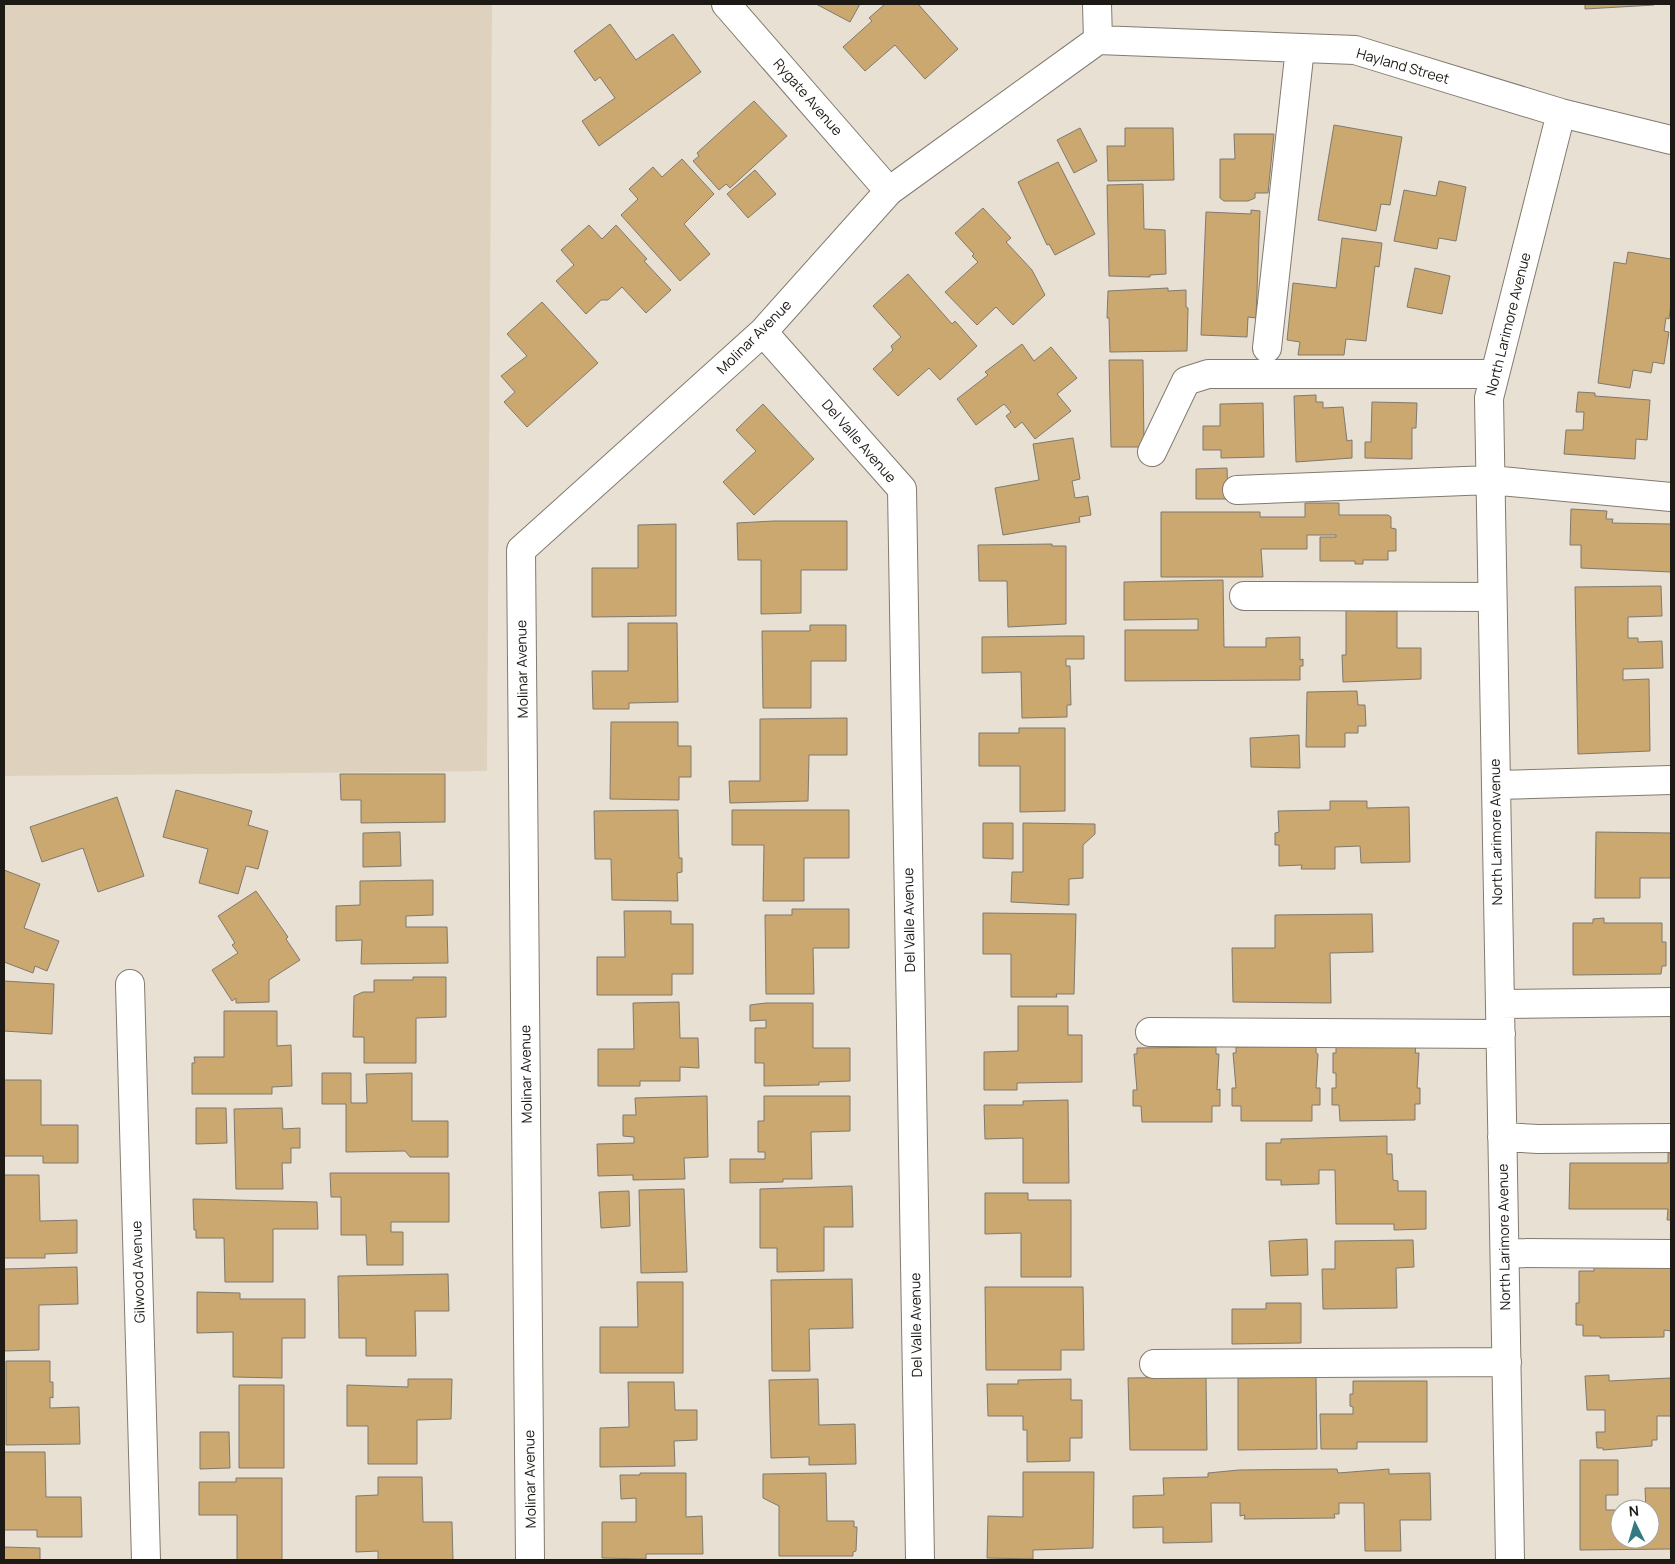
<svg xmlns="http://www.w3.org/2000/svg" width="1675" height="1564" viewBox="0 0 1675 1564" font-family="Manrope,sans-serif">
	<rect width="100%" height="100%" fill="#e8e0d3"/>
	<path fill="#ded2bf" d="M4 4H492L487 771 4 776Z"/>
	<path fill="#cba86f" stroke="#80796e" d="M816 4H860L850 22Z
		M885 4H918L958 49 925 79 895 45 865 71 843 47 872 21 869 18Z
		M1585 4H1654V5L1585 9Z
		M610 24 636 60 673 34 701 72 599 146 582 121 615 98 600 77 595 81 574 51Z
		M754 101 787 136 730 188 726 184 719 190 693 161 699 156 697 153Z
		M1334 125 1402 137 1390 205 1381 204 1376 231 1318 220Z
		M1080 128 1097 161 1074 173 1057 140Z
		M1125 128H1173L1174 180 1108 181 1107 146H1125Z
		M1234 134H1274L1268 193H1255V198L1248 201H1224L1220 198V159H1235Z
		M682 159 714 194 684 224 710 254 680 281 621 215 638 199 629 189 653 167 662 177Z
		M1058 162 1095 234 1055 255 1049 244 1047 245 1018 182Z
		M755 170 776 194 748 218 727 194Z
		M1439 181 1466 187 1456 241 1439 238 1437 249 1394 241 1404 190 1436 196Z
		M1143 184 1144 229 1165 230 1166 274 1150 275V277L1109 276 1107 185Z
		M983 208 1011 238 1006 242 1032 270 1045 295 1013 325 996 307 977 325 945 292 978 262 972 256 974 254 955 233Z
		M1251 210 1260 211 1256 318 1248 317 1247 337 1201 335 1206 212 1251 214Z
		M589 225 602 239 616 225 647 259 644 261 671 290 646 313 622 287 608 300H601L586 314 556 281 574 265 561 250Z
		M1342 238 1382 243 1379 267 1375 266 1366 341 1346 339 1344 355H1298L1300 342 1287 340 1293 283 1336 288Z
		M1628 252 1671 259V304L1669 319 1666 318 1664 331 1669 332 1664 364 1653 362 1651 373 1633 370 1630 388 1598 383 1614 262 1626 264Z
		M1415 268 1450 276 1442 314 1407 307Z
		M908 274 952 324 955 321 977 346 940 380 929 368 898 396 873 369 893 350 891 346 901 337 873 306Z
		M1168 288V291L1186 290V307L1188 308 1187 351 1110 352 1109 318H1107L1108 291Z
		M542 302 598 363 527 427 504 402 515 392 501 376 527 356 507 334Z
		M1022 344 1034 361 1051 347 1077 378 1057 394 1071 411 1035 439 1022 422 1015 428 1006 416 1011 412 1004 404 976 425 957 399 988 375 985 372Z
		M1109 360H1143L1144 447H1111Z
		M1578 392 1595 393V396L1650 400 1647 440 1636 439 1635 459 1564 454 1566 430H1583L1584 412H1576Z
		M1316 395V402H1323V408L1343 407 1347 441 1352 440V458L1296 462 1294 396Z
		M1372 402 1417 403 1416 428H1412V459L1365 458V442H1371Z
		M1263 403 1264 457 1221 458V450H1203V426H1220V404Z
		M763 404 814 459 754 515 723 482 756 451 736 430Z
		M1073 438 1080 479 1072 481 1075 498 1088 496 1091 515 1079 517 1080 522 1003 535 995 488 1039 480 1033 444Z
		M1227 468 1228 499H1196V469Z
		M1305 503H1339V515H1388L1391 517V528L1396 529V551H1388V560H1363V564H1355V561H1320V537H1336V535H1307V549H1261L1263 577H1161V512H1260V517H1305Z
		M1571 509 1607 511 1606 519H1613L1612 523 1671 524V572L1581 568V545H1570Z
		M774 521H847V570H801V613L761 614V560H738L737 523Z
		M676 524V616L592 617V568H638V525Z
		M1052 544V546H1066V624L1008 627 1007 581H979L978 545Z
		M1223 580 1224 647H1266V638L1300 637V660L1303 659V666H1300V680L1125 681V630H1198V619L1124 620V582Z
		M1661 586 1662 616 1628 617V638H1638V642L1662 641 1663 668 1623 669V680L1649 679 1650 751 1578 754 1575 587Z
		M1346 605H1375V611H1397V648H1421V679L1343 682 1342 655H1346Z
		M628 623H677L678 702 629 703V709H593L592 671H628Z
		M810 625H846V661H811V708H763L762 631H810Z
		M1065 636H1084V659H1066V666H1070L1071 705H1067V717L1022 718 1021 672 982 673V637Z
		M1357 691 1358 705H1365L1366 726H1358V733H1345V747H1306L1307 692Z
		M847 718V755H809L808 801 730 803 729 781H760V719Z
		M611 722H678V746H691V777H679V800L610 799Z
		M1019 728H1065V811L1020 812V766H979V733H1019Z
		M1299 735 1300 768 1251 767 1250 738Z
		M340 774H445V822L361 823V800H341Z
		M176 790 252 811 248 825 268 831 258 869 246 866 238 894 199 883 208 849 163 837Z
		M117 797 144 876 98 892 83 848 42 862 30 827Z
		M1330 801H1367V808L1409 807 1410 862 1361 863 1360 846 1335 847V869H1301L1302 865 1279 866V845H1275V833L1279 832 1278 811 1330 810Z
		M678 810 679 858H682V872L677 873 678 901 612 900 611 859H595L594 811Z
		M732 810H849V858H804V901H763L764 845H732Z
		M983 823H1013V859L983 858Z
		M1023 823 1095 824V834L1083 845V878L1069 879V905L1011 902 1012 872H1023Z
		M400 832 401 866 363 867V833Z
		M1596 832 1671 833V878H1640V898H1595Z
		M4 870 40 884 24 928 59 941 47 971 35 966 33 973 4 962Z
		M433 880V915L406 916V927H447L448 963 361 964 362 940 336 941V906L360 905V881Z
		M256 891 288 937 286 939 300 960 269 980V1002L236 1003V998L232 1001 212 970 238 953 232 945 235 943 218 916Z
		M792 909H849V948H813L814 994H766L765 915H792Z
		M624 911H671V924H693V974H672V995H597V957H625Z
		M983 913 1076 914 1074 994H1056L1057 997H1011V954H983Z
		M1372 914 1373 952 1330 953 1331 1003 1233 1002 1232 948H1275V915Z
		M1604 918V923H1662V942H1666V966H1662L1661 974 1573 975V923H1593V919Z
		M413 977H446V1017L416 1018V1063H364V1037H353L354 996 363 992H374V980H413Z
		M4 981 54 984 52 1034 4 1031Z
		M679 1002 680 1038H698L699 1068 680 1067V1081H640V1086H598V1049H634L633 1003Z
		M766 1003H813V1048H850V1081L819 1082V1085L764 1086V1063H755V1028H766V1020L750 1021V1005Z
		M1018 1006H1068V1035H1082V1082L1017 1083V1090H984V1052L1018 1051Z
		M224 1011H277V1046L291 1045 292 1086 272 1087V1094H192V1063H195L194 1057H224Z
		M1316 1046V1053L1318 1054 1316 1088H1320V1105H1312V1121H1241V1106H1232V1088H1236L1233 1053H1236V1047Z
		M1336 1046H1416L1415 1053H1419L1417 1088H1420V1104H1415V1120L1340 1121 1339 1105H1332V1088H1336V1073H1333V1053H1336Z
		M1216 1047V1054H1219L1217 1090 1220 1089V1106H1212V1122H1142L1141 1106H1133V1090H1137L1134 1054H1137V1048Z
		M322 1073H351V1103H367L366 1074 412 1073V1121H448V1157H410L405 1151 346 1152V1104H322Z
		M4 1080H41V1125H78V1163H43V1156H4Z
		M707 1096 708 1157 684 1158 685 1179 633 1180V1175L598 1176 597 1144 634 1143V1137L623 1136V1115H636L635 1098Z
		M764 1096H850V1131L811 1132 812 1179H783V1182L730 1183V1159H765V1152H758V1121H764Z
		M1068 1100 1069 1183H1023V1138L985 1139 984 1105H1023V1101Z
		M196 1108H226L227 1143 196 1144Z
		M282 1108 283 1129 300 1128V1148H291V1163H282L283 1189H236L234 1109Z
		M1387 1136V1154H1392L1393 1180 1398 1181V1191H1426V1229L1394 1230V1224H1336L1335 1170H1319V1184L1281 1185V1180H1266V1143H1281V1139Z
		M1668 1153H1671V1220H1667L1668 1209H1569L1570 1163H1668Z
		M330 1173H449V1222H391V1232H403V1265H367L366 1235H341V1197H331Z
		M4 1175H39L40 1221 77 1220V1253L45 1254V1258H4Z
		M852 1186 853 1227H824V1271L777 1272V1248H760V1189Z
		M684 1189 687 1272 641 1273 639 1190Z
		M629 1191 630 1226 601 1228 599 1192Z
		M985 1193H1028V1200H1071V1277H1021V1233L985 1234Z
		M193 1199 317 1202 318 1229H273V1282H225L224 1238H196V1230H194Z
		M1307 1239 1308 1275 1271 1276 1269 1241Z
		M1413 1240 1414 1267 1396 1268 1397 1308 1323 1309 1322 1269H1335V1241Z
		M1671 1263V1331L1664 1330V1337L1600 1338V1336H1583V1325H1576V1303H1579V1271H1594V1266Z
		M77 1267 78 1304 39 1305V1350L4 1351V1269Z
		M448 1274 449 1311H415L416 1356H366V1338H339L338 1276Z
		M852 1279 853 1328 809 1329 810 1371H772L771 1280Z
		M637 1282H683V1373H600V1327H638Z
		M985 1287H1083L1084 1350H1061V1370H986Z
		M197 1292 240 1293V1299H305V1338H282V1378L233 1377V1332L197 1333Z
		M1266 1303H1301V1343L1232 1344V1309H1266Z
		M6 1361H50V1382H53V1398L50 1397V1408L79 1407 80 1444 6 1445Z
		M1609 1375V1381L1671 1378V1416H1657V1440H1652V1446L1603 1450V1448H1597L1596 1432H1605V1410H1587L1585 1376Z
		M1206 1377 1207 1450H1130L1128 1378Z
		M1316 1377 1317 1449 1238 1450V1378Z
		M408 1379H452L451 1419 417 1420V1464H368V1426H347V1385L408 1387Z
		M818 1379 819 1425 855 1424 856 1464 809 1465V1457L771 1458 769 1380Z
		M1071 1379V1400H1082V1438H1070V1461L1027 1462V1430H1023V1416H988L987 1384H1018V1380Z
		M1353 1381H1427V1442H1357V1449H1321L1320 1414H1353V1407L1350 1406V1394H1353Z
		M628 1382H674L675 1410H697V1440L674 1441 675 1466 600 1467V1428L629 1427Z
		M239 1385H284V1468H239Z
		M200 1432H229L230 1468 200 1469Z
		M4 1452H45L46 1497H81L82 1537H37V1530H4Z
		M1580 1460H1618V1495H1606V1510H1620V1539H1650V1509H1646L1645 1488H1671V1549L1580 1550Z
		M1337 1469 1338 1473 1389 1469V1474L1430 1473 1431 1520H1400L1401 1551H1365L1364 1503H1339V1514H1334L1335 1518 1244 1519 1245 1515 1240 1516V1503H1211L1212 1542 1163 1543V1527L1133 1528V1496L1164 1495 1163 1478 1208 1477V1473L1239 1470Z
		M1023 1472H1094L1093 1548 1033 1550V1559L987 1558 988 1516 1023 1517Z
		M640 1473H686V1517L702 1516 703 1554H646V1559L602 1558V1522H636V1498L621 1499 620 1475H640Z
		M826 1473 827 1521H854V1527H857L856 1551 853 1552V1556H779V1506L763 1498V1474Z
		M378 1477H422L423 1522H452L453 1560H378V1551L356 1552V1496L378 1495Z
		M236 1478H282V1560H237V1515H199V1482H236Z
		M4 1547 40 1548V1560H4Z"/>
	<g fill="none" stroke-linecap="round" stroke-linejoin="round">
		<g stroke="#827b6f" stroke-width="30">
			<path id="minor" d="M726 4 889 191
				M1097 4 1098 40
				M1098 40 1355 50 1561 113 1671 140
				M763 332 902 489 920 1560
				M1267 348 1300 48
				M1152 452 1186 381 1208 374H1494
				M1237 490 1490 480 1671 497
				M1244 596 1492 597
				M1496 785 1671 780
				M130 984 146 1560
				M1500 1004 1671 1002
				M1150 1032 1501 1034
				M1502 1137 1538 1139 1671 1138
				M1505 1253 1671 1254
				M1154 1364 1507 1362
				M530 1560 521 550 763 332 889 191 1098 40
				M1510 1560 1489 398 1561 113"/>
		</g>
		<use href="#minor" stroke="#fff" stroke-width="28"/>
	</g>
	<g text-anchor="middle" stroke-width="4" stroke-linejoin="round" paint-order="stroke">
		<g font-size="14" fill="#1d1a15" stroke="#fff">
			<text transform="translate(1403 66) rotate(16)" y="5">Hayland Street</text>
			<text transform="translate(808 97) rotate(49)" y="5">Rygate Avenue</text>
			<text transform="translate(1508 324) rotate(-76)" y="5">North Larimore Avenue</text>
			<text transform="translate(754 337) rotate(-45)" y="5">Molinar Avenue</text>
			<text transform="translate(859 441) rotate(49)" y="5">Del Valle Avenue</text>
			<text transform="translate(522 669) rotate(-91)" y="5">Molinar Avenue</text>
			<text transform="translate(1496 832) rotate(-91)" y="5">North Larimore Avenue</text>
			<text transform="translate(909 920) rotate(-91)" y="5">Del Valle Avenue</text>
			<text transform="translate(526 1074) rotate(-91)" y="5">Molinar Avenue</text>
			<text transform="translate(1504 1237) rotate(-91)" y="5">North Larimore Avenue</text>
			<text transform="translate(138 1272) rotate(-92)" y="5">Gilwood Avenue</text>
			<text transform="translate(916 1325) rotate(-91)" y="5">Del Valle Avenue</text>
			<text transform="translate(530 1479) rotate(-91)" y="5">Molinar Avenue</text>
		</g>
	</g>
	<rect width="1675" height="1564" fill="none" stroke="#1d1a15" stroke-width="10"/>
	<g transform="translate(1635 1524) rotate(355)"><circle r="24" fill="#ffffff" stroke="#a5a3a1"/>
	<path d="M0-4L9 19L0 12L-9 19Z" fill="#327a81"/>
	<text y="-8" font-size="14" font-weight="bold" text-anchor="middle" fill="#1d1a15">N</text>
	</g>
</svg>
